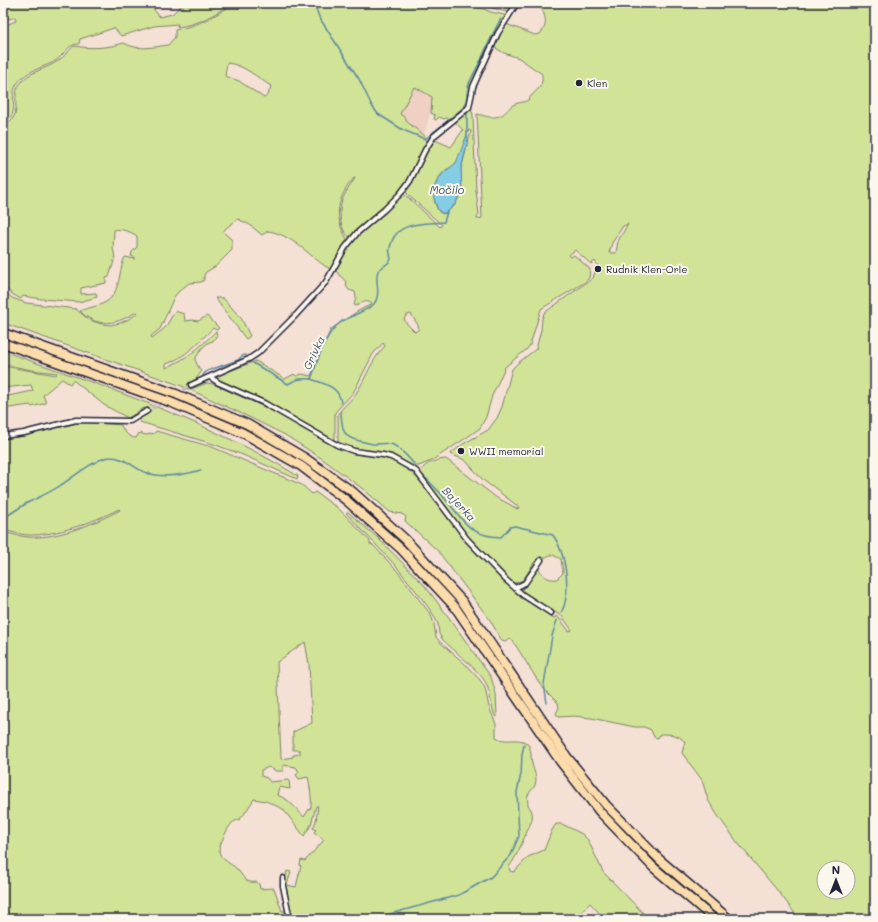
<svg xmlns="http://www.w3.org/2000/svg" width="878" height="922" viewBox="0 0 878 922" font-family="Mali,sans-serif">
	<rect width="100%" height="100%" fill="#f4e0d4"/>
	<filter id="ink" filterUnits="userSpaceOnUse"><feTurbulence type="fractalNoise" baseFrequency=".025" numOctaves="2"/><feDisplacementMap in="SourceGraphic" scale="8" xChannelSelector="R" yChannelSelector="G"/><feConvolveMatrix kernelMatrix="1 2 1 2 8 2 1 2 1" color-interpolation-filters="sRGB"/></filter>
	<g filter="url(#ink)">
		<path fill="#efd0c3" d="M411 82 432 97 431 113 429 117 424 135 406 121V118L399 112Z"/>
		<path fill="#d1e397" stroke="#7a8269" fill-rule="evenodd" d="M3 3H156L154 10 160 17 172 14 184 3H232C216 14 197 25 177 27L178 24 154 26 121 36 114 28 80 39 79 44C67 44 65 55 55 61 42 69 21 71 15 88 10 101 20 116 3 122V26L16 21 15 17 3 21Z
			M235 3H468L491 12 504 15 506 16 496 32 492 44 471 86 469 104 465 109 451 120 446 118 444 119 439 117 436 120 434 119 435 115 431 113 432 97 415 87 413 89 400 114 406 118V121L425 136 427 143C422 154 417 166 411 176 397 201 372 219 349 237 339 228 338 210 343 198 346 191 351 185 355 178H354C337 198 333 216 347 239L332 270 325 266C308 254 290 234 268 231L262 235 250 225 238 219 226 228 223 232 232 240V250L216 266 206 272 204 275V280L201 282 189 283 178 292 174 297 160 329 151 336 152 338 165 328 175 311 184 314 185 321 193 320 198 321 207 316 219 328 217 330 213 328C200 341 185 358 166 364V368C189 357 198 349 216 331L217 335 213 341C205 342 198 353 195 360L201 372 196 379 189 383 191 389 207 383 213 384 273 411 339 448 355 454 384 457 394 460 404 467 411 472 431 493 473 549 513 588 521 598 531 603 537 607 540 606 552 617 555 618 556 616 560 619 569 631 572 630 562 616 531 600 522 593C522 586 533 571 539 569 543 577 549 580 557 579L563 573 561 559 553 555H550L544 558 537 565 535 561 523 580 515 583 509 581 476 547 437 495 420 476C420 464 436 460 446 459L497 498 509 504 517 509 519 508V507L483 480 465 460 450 454 463 444 488 430 497 418 502 407 512 369 518 363 536 349 541 330 542 319 544 313 593 278 595 272 600 270 595 261 591 264 575 250 569 255 571 257 574 255 590 269 589 278 585 282 541 309 530 345 527 349 505 367 492 396 486 417 480 428 469 436 431 461 419 466H411L389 454 356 450 338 443V414C342 407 350 402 355 395 366 379 371 360 385 346L383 343 373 354 353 393 337 410 335 413V437L333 441 268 404 218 380 217 377 219 375 256 361 285 379 294 374 296 376 302 374 311 376 320 352 331 329 358 311 372 304C366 299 362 303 356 306L354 305 356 298 355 292 349 290 346 286 347 283 336 271C341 242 383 214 403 194L409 198 440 227 442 225 407 194 406 190 413 180 433 141 435 140 451 147 463 130 455 122 471 108 473 115 476 190 479 215 477 217V219L482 218 477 114C483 115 488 118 495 117 505 116 507 109 513 105 517 102 524 103 528 100 530 99 530 96 532 95 540 87 543 86 542 74L519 58 504 53 494 47 499 35 506 24 535 35 540 34C550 23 544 14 539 3H875V919H799L782 896 737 842 718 816 708 800 702 780 682 753 685 742C678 734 670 734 660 734L658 738 654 737 651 730 644 727H635L591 718 574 716 558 717 556 713 559 708 558 703 541 686 513 641 510 639 505 642 502 641 490 620 438 551 405 521 406 517 402 514 390 512 363 489 321 458 285 435 253 419 182 386 3 323V290L12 298 26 303 76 309 89 320 102 324 111 325 120 323 129 319 138 313 136 312C118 324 97 329 80 311 88 307 98 307 106 302 121 293 118 271 125 257L135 259 136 258 131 256 132 252 137 247V236C132 232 120 228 114 230L113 248 115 258 109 277 106 278V283L81 288V294L96 293 97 297 79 302 42 299 23 296 21 299 12 294 3 286V125C25 116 10 101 19 85 28 71 45 70 58 61 64 57 68 51 74 46 92 49 106 48 124 43 137 51 153 47 168 45L175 37V30C200 25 213 17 235 3ZM227 63C245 65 256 77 271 86L268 95 264 98 239 81 225 76ZM469 130 471 131 461 170 462 191 455 205 445 214 440 213C429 198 433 180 447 169 450 168 453 166 455 164 462 157 464 139 469 130ZM628 224 618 241 616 253H609L612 243 623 226ZM411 314 418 325 419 329 415 332 407 324 404 319 407 315ZM824 868H848V892H824Z
			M475 3H515L510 12H507Z
			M215 298H223L241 318 250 336 246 339Z
			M3 351C47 367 91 381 134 398 191 420 246 444 298 476L297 479 243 455 213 444 140 422V418L148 414 144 408 128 418 104 405 73 380 70 384 62 379 43 395 46 403 32 407 30 405 3 409V397L33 391 31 385 3 388V366L56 375 57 373 31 370 3 364Z
			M82 422 121 425C123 431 129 438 136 438L139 433 146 435 155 433 156 431 212 447 302 485 312 494 315 492 339 509 370 541V544L373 545 398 572 431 615 434 624 436 637 441 643 464 663 480 680 485 688 489 707 496 724V737C505 743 513 738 523 741 533 745 530 755 532 763 533 770 538 777 535 785 534 788 530 791 528 795 527 798 528 802 528 805 532 810 533 814 532 820 525 835 518 855 509 867L510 871 514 872 528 857 544 850 552 830 556 824H562L582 834 588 840 603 872 649 919H605L590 903 575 919H291C287 903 282 887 287 871L291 872 287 885 296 887 301 866 300 865 301 860 305 861 324 840 314 832 316 830 313 828 316 821 318 806H316L311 825 304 836 283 809 266 801 254 799C250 805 245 814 240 819 237 821 234 821 232 823 228 827 219 845 219 851 220 859 231 864 236 868 244 876 244 884 257 882L259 884 260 889 274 888 282 911H287L289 919H3V532C11 534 19 536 28 537 57 539 94 524 120 510L119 509C93 522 57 536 27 535 19 534 11 532 3 530V439L23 436ZM305 642 309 664 312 723 293 732V750H300V754L293 755V757L281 759 277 662ZM283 765 296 767 299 772 296 775 299 779 308 777C310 784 312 801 311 808L309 809 304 817C294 807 291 800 277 795L279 787 290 789 289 780 270 782 267 778 261 776V770L269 767 276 771H283Z
			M348 512 379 539 425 586 450 619 491 677 496 694 497 717 495 716C491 706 491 694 486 683 479 670 453 650 442 639L439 634 438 624 433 614 420 596 395 565 346 513Z"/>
		<path fill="#84cde5" stroke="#5d89a1" d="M467 135 468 139 461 169 462 190 455 204 447 212 442 213 438 210 433 195 434 187 443 173 456 163Z"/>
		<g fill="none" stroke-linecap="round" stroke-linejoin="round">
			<path stroke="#5d89a1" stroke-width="1.5" d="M314 3 319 17 359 79 372 106 378 114 403 130 425 139 463 108C468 101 466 92 469 84 473 73 480 64 484 53 490 41 494 30 501 19
				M507 8 511 3
				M467 135V112
				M253 363 288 384C296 379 301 378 311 379 318 361 324 334 341 322 349 317 368 310 374 304 382 294 374 280 378 271 381 266 388 266 391 259 389 250 389 250 392 241 399 221 427 224 444 222L447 212
				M203 375 207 371 238 360 242 356 246 355
				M311 379C324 384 339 386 341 403
				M341 412C342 428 342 438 360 441 365 442 370 444 375 444 380 444 386 443 391 444 399 447 408 457 414 464
				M419 472C429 481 439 491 447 501 465 522 469 536 501 537L510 527 515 526 553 535C566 553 572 593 561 613
				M3 518C12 513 20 507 29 502 40 497 51 492 61 485 72 478 99 456 111 457 124 457 133 467 144 472 162 479 184 475 201 470
				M547 703 544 684 552 636 557 620
				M357 919 379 917 459 895 491 877 511 855 519 836 517 792 521 774 522 754 524 745"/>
			<path stroke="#cabab5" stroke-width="4" stroke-dasharray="4 2" stroke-linecap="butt" d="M147 411 191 385"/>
			<g stroke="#22223b" stroke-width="7">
				<path id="street" d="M210 377 219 383 264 403 337 445 354 451 383 455 391 457 416 471 467 539 506 580 523 595 551 613
					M191 385 249 359 258 353 296 315 326 282 345 248 357 233 385 209 400 194 410 181 425 150 434 136 467 109 469 107 473 87 477 78 498 33 517 3
					M3 436 24 433 76 420 130 421 147 411
					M515 588 525 583 541 560
					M283 878V886L290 919"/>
			</g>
			<g stroke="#22223b" stroke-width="11">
				<path id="highway" d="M3 333 176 394 247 424 305 458 353 492 405 539 462 601 567 757 606 805 660 860 729 919
					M3 343 170 402 243 433 301 466 346 500 401 549 455 607 560 761 600 812 653 867 714 919"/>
			</g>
			<use href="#street" stroke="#fbf7ec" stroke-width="4"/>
			<use href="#highway" stroke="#fcdcab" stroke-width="8"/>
		</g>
	</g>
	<g fill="#22223b" stroke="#fbf7ec" stroke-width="1.5">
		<circle cx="579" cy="83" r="4"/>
		<circle cx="598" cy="269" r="4"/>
		<circle cx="461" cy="451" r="4"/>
	</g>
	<g text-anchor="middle" stroke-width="4" stroke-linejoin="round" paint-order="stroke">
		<g font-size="10" fill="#22223b" stroke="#fbf7ec" text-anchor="start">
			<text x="587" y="87">Klen</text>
			<text x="606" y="273">Rudnik Klen-Orle</text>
			<text x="469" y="455">WWII memorial</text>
		</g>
		<g font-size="11" font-style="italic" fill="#3f556e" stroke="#fbf7ec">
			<text x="447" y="194">Močilo</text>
			<text transform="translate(314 353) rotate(-65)" y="4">Grivka</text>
			<text transform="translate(459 504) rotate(47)" y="4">Bajerka</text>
		</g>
	</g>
	<rect width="878" height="922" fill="none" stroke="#fbf7ec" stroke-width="16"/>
	<rect x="8" y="8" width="862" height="906" fill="none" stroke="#22223b" stroke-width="1.5" filter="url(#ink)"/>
	<g transform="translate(836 880)"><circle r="19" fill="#fbf7ec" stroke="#a4a2a5"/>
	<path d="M0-3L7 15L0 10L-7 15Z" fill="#22223b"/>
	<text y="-6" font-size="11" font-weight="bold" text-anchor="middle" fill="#22223b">N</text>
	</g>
</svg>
